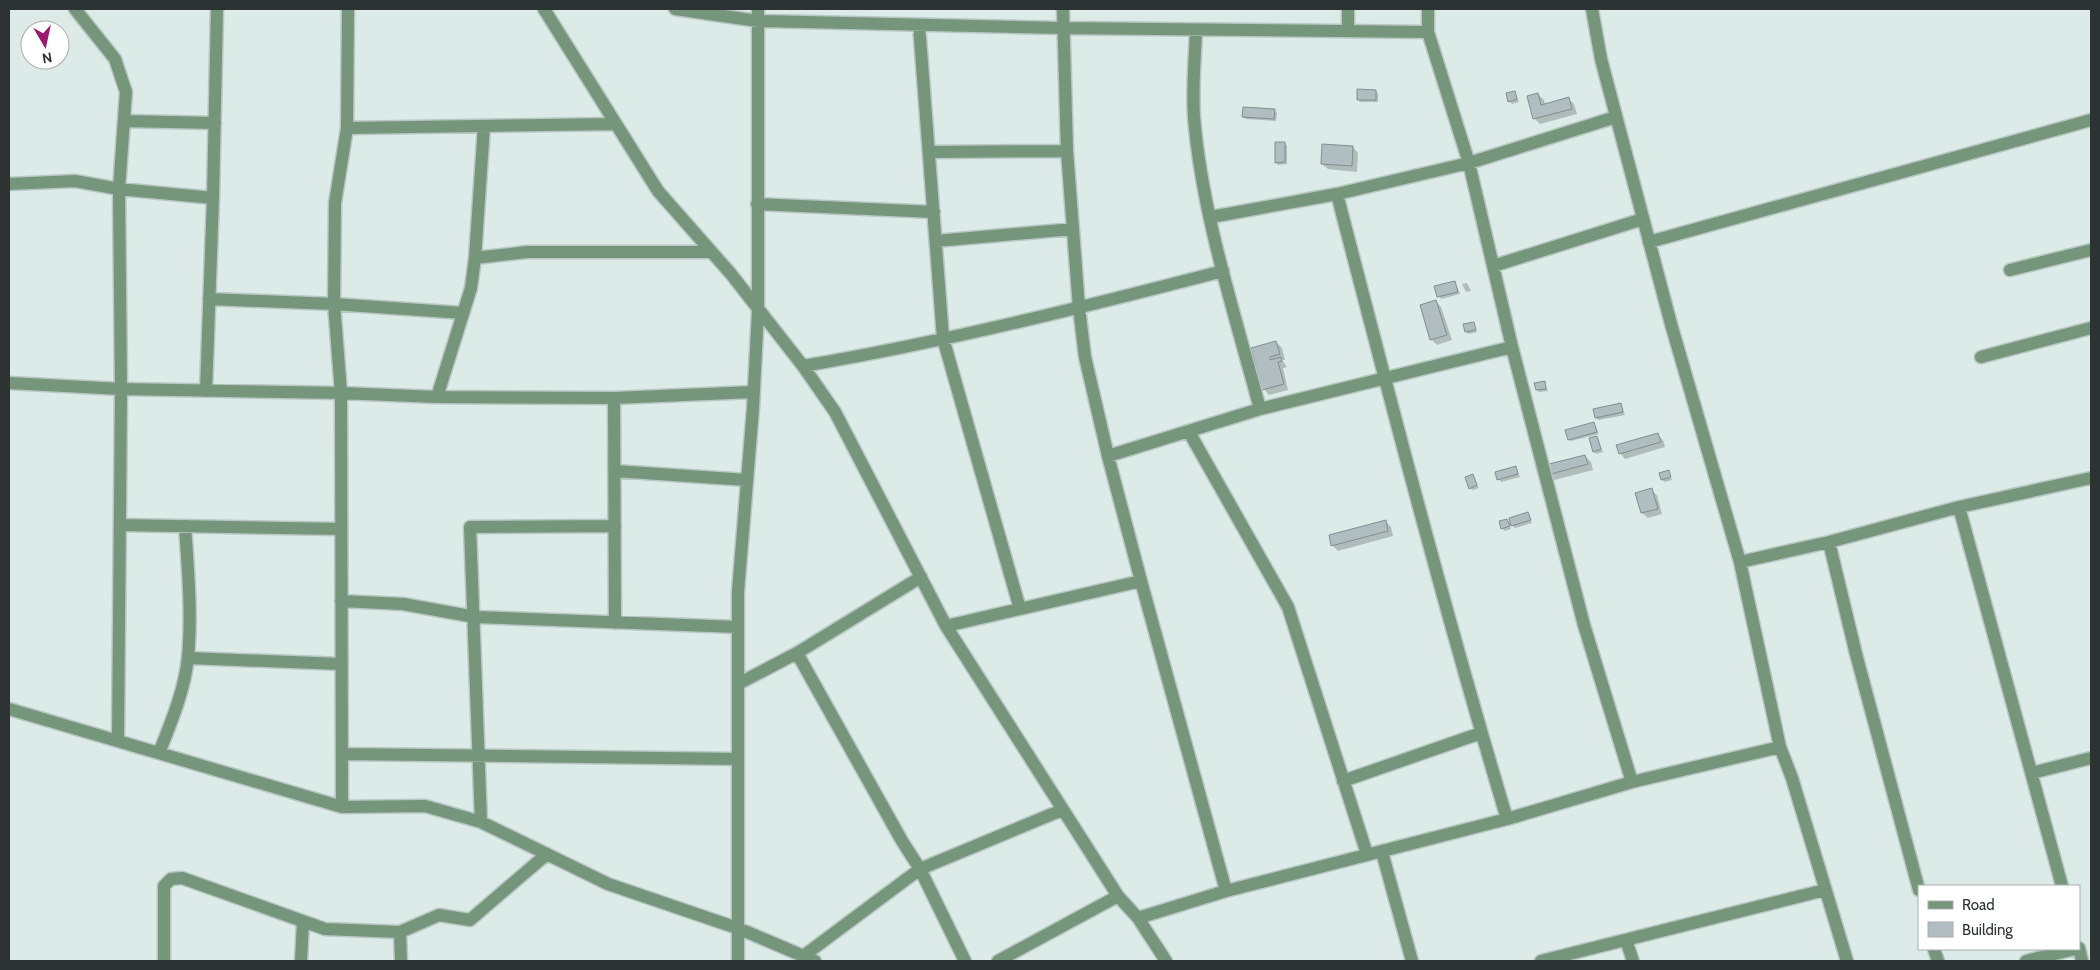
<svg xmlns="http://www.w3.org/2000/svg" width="2100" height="970" viewBox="0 0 2100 970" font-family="Cabin,sans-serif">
	<rect width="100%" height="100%" fill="#dcebe8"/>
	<path fill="#0003" d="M1376 91 1378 94V102H1360L1358 99Z
		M1515 92 1519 102 1512 104 1509 101Z
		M1538 94 1544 100 1545 105 1569 99 1574 104 1577 114 1540 124 1534 118Z
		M1274 110 1277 113 1276 121 1246 119 1243 117Z
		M1285 143 1287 146V164L1278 165 1276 162Z
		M1353 147 1358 153 1357 172 1328 169 1322 164Z
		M1455 282 1460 294 1441 299 1436 287Z
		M1467 283 1471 291 1466 292 1462 284Z
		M1436 301 1441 307 1452 340 1437 345 1431 339Z
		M1473 323 1477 332 1468 334 1466 331Z
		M1276 342 1282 348 1285 360H1282L1287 367 1283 368 1288 390 1269 395 1264 389 1253 349Z
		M1544 382 1548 391 1539 392 1537 390Z
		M1621 404 1625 415 1598 420 1596 418Z
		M1594 424 1599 434 1571 441 1569 439Z
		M1658 435 1663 440 1665 447 1625 459 1620 453Z
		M1597 437 1603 452 1596 454 1594 451Z
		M1585 456 1591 462 1593 470 1554 480 1549 474Z
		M1516 467 1520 477 1501 482 1499 479Z
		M1668 471 1672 480 1665 482 1662 480Z
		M1472 475 1479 488 1473 490 1470 488Z
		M1651 490 1657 495 1662 514 1648 518 1642 513 1637 494Z
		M1528 514 1532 523 1515 528 1509 523 1511 529 1505 531 1502 528 1507 520 1512 525Z
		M1385 521 1391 527 1393 536 1338 551 1332 545Z"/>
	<path fill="#b0bdc1" stroke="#808d91" d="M1357 89 1376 90V100H1357Z
		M1515 91 1517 99 1508 102 1506 93Z
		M1538 93 1541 105 1569 97 1572 109 1533 119 1527 96Z
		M1243 107 1275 109 1274 119 1242 117Z
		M1275 142H1285V162L1275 163Z
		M1322 144 1353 146 1352 166 1321 164Z
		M1455 281 1458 292 1437 297 1434 286Z
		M1436 300 1447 335 1430 340 1420 305Z
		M1474 322 1476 330 1465 332 1463 324Z
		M1276 341 1280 354 1270 357V360L1281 357 1282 361 1278 362 1284 384 1262 390 1251 348Z
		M1545 381 1546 389 1536 390 1534 383Z
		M1621 403 1623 412 1595 418 1593 409Z
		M1594 422 1597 432 1568 440 1565 430Z
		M1658 433 1661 442 1619 454 1616 445Z
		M1597 436 1601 449 1593 452 1589 438Z
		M1585 455 1588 464 1547 475 1545 465Z
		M1516 466 1518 474 1497 480 1495 472Z
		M1669 470 1671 477 1661 480 1659 473Z
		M1473 474 1477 485 1469 489 1465 477Z
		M1652 488 1658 509 1641 513 1635 493Z
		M1528 512 1531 520 1511 526 1509 518Z
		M1507 519 1510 526 1501 529 1499 521Z
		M1386 520 1388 531 1331 546 1329 535Z"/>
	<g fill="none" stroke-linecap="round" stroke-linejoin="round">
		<g stroke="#b9c6c4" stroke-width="15">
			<path id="minor" d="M75 9 115 59 126 92 119 189 121 389 118 741
				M544 9 658 191 731 274 803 366 835 412 946 626 1118 896 1138 918 1166 961
				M675 9 758 21 1062 28 1428 32
				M1063 9 1067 151 1079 308 1085 357 1108 456 1141 581 1226 891
				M1428 9V32L1469 163 1512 347 1584 625 1632 782
				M1592 9 1601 59 1671 324 1740 562 1780 747 1792 778 1847 961
				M919 25 943 338 1020 609
				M1196 30C1195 58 1192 88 1194 117 1202 215 1235 314 1260 409
				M1348 31V9
				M124 121 215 123
				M347 128 616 124
				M929 152 1067 151
				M9 184 75 181 119 189 213 198
				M1337 194C1391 403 1445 612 1507 819
				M757 204 934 212
				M1211 217 1337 194 1469 163 1616 117
				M936 241 1073 229
				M1649 242 2091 120
				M475 258 527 252H711
				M1493 266 1643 219
				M2010 270 2091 250
				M209 299 334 304 463 313
				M1981 357 2091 328
				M803 366C944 342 1084 307 1223 271
				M9 383 121 389 341 393 437 397 614 398 753 392
				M206 391 213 198 217 9
				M437 397 471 288 475 258 484 126
				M614 398 615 623
				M1189 432 1288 607 1367 854
				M1108 456 1260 409 1512 347
				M615 471 747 480
				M1959 507 2062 886
				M120 525 341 529
				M1829 542 1856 654 1919 890
				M1740 562 1829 542 1959 507 2091 478
				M341 601 403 604 475 617 738 627
				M946 626 1141 581
				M797 653 902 841 920 869 965 961
				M188 658 341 664
				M738 684 797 653 921 577
				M9 709 342 807 425 806 481 822 608 884 740 929 815 961
				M159 753C171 723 185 689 188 657 192 614 188 570 185 526
				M342 754 738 759
				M2032 773 2091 758
				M1343 781 1481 733
				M342 807 341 393 334 304 335 203 347 128 348 9
				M481 822 470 527 615 526
				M1382 852 1412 961
				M1138 918 1226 891 1507 819 1632 782 1780 747
				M400 932 401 961
				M1626 940 1633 961
				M2079 948 2082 961
				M1934 949 1938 961
				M802 957 920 869 1062 810
				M164 961V886L171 879 182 878 325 929 400 932 439 915 470 920 547 854
				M301 961 303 921
				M738 961V592L753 408 758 311V9
				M998 961 1118 896
				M1541 961 1825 890
				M2026 961 2075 949"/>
		</g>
		<use href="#minor" stroke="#75967b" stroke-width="12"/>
	</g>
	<rect width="2100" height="970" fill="none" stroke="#2d3332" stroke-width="20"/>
	<rect x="1918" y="885" width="162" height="65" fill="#ffffff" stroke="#abadad"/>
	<rect x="1928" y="901" width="25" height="8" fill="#75967b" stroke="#abadad"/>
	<text x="1962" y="910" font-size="15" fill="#2d3332">Road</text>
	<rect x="1928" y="922" width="25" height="15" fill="#b0bdc1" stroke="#abadad"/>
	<text x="1962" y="935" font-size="15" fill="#2d3332">Building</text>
	<g transform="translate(45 45) rotate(171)"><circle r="24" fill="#ffffff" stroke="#abadad"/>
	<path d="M0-4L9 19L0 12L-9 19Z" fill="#9a196e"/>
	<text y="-8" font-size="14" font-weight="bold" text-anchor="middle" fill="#2d3332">N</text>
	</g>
</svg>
